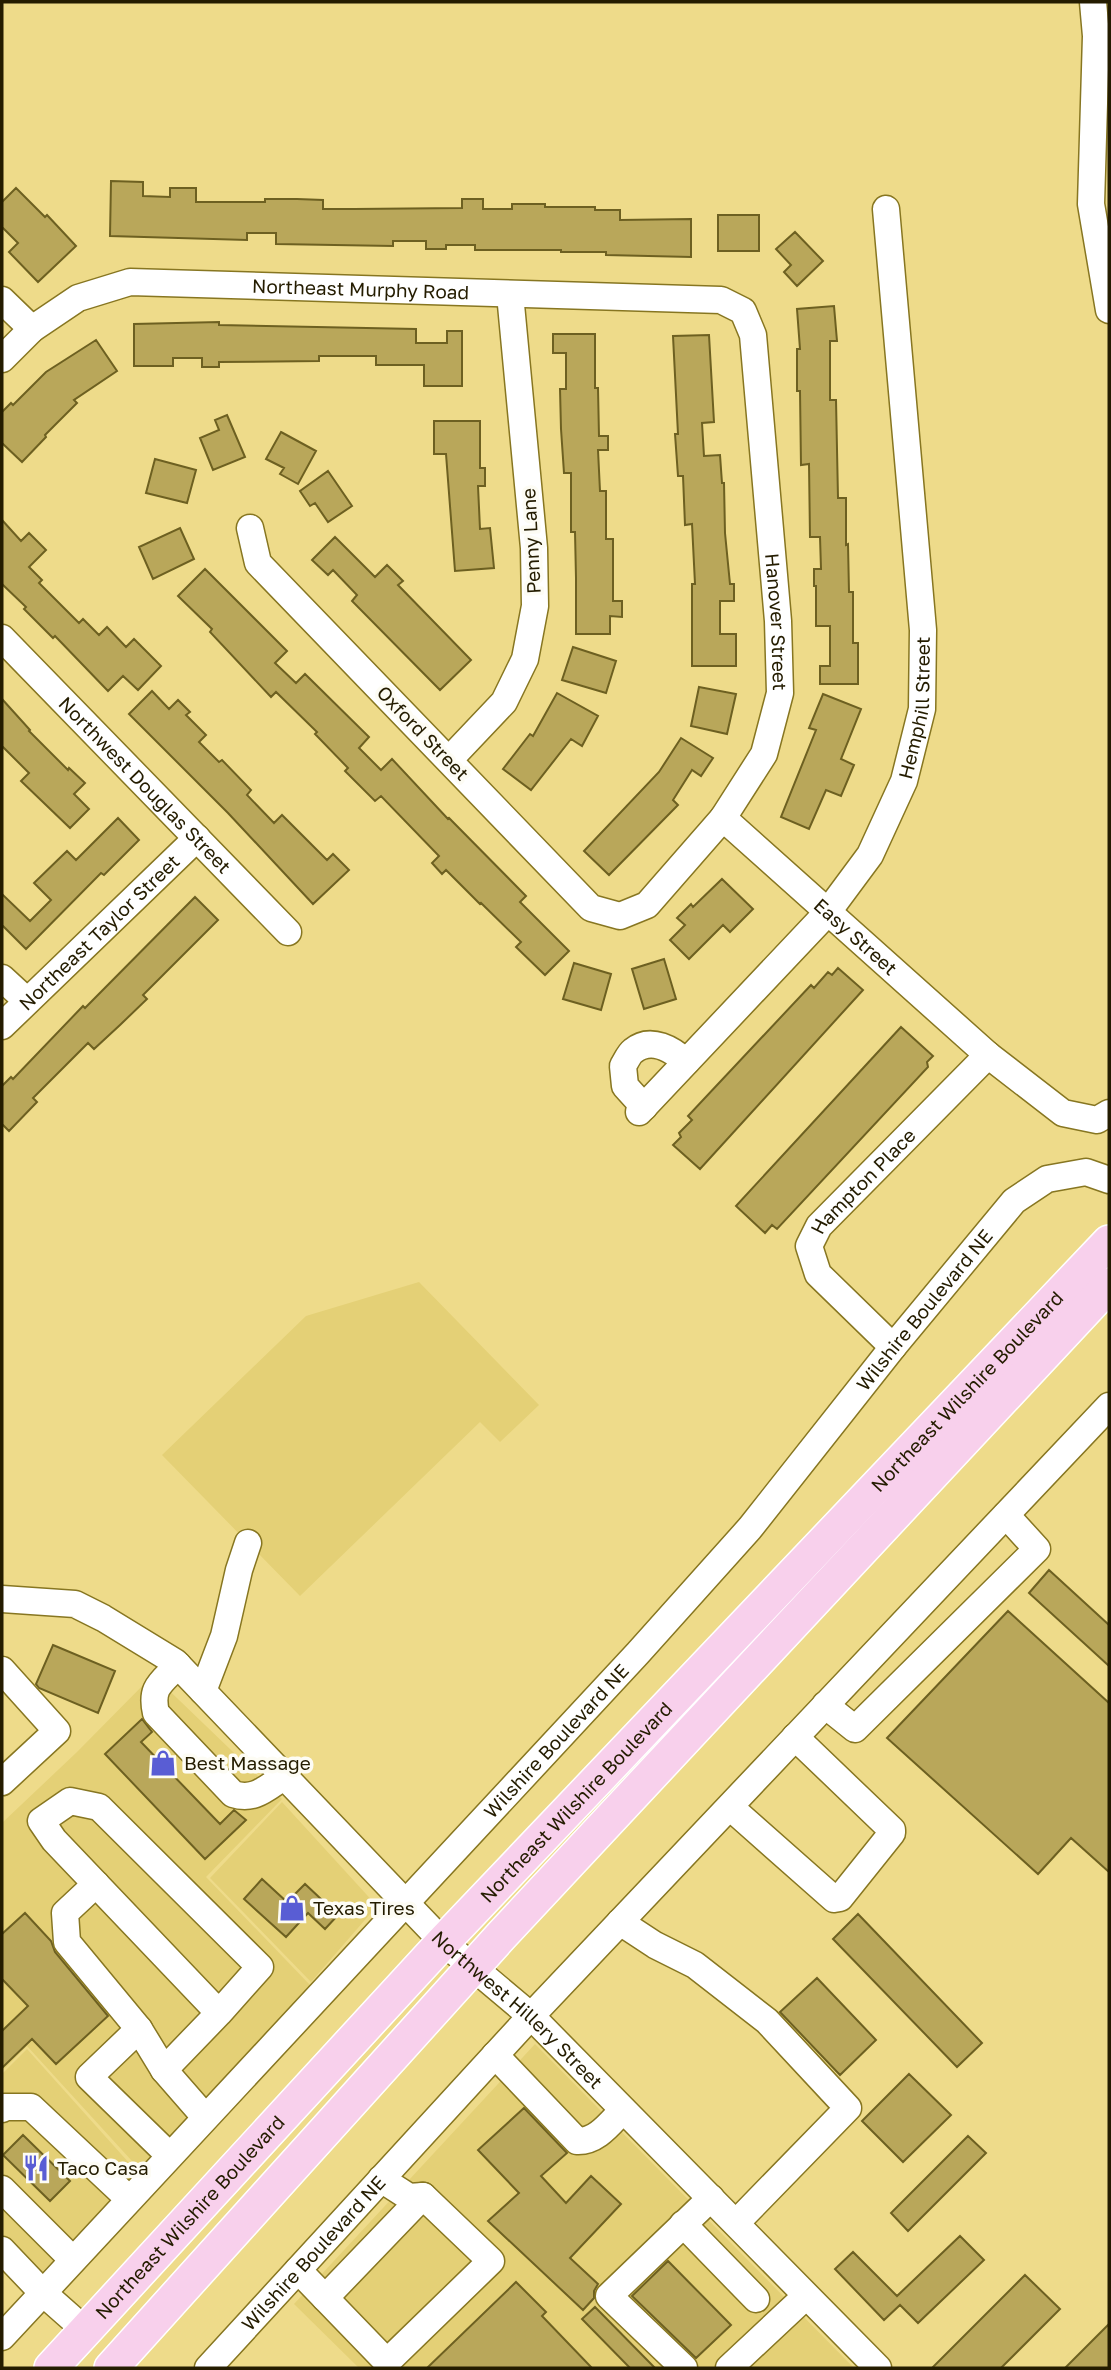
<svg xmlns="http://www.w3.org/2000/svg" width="1111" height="2370" viewBox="0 0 1111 2370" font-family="'Golos Text',sans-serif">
	<rect width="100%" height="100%" fill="#eedb8a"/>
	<path fill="#e4d076" d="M419 1282 539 1405 500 1442 480 1422 300 1596 162 1455 306 1316Z
		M153 1675 282 1799 206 1877 310 1985 142 2172 27 2046 2 2071V1823L77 1752Z
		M282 1802 377 1906 311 1982 210 1878Z
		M535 2044 854 2368H359L294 2304Z
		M27 2049 139 2174 39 2275 2 2237V2074Z"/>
	<path fill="#b9a75a" stroke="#6d6021" stroke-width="2" d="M111 181 143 182V196L170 197V188H196V202H265V199H297L323 200V209H354L462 208V199H483V209H512V204H545V207H595V210H620V220L691 219V257L606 255V252H561V250H475V245H446V249H426V241H393V246L276 244V233H247V240L110 236Z
		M16 188 45 217 47 215 76 246 38 282 9 252 18 243 2 227V202Z
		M718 215H759V251H718Z
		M795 232 823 261 797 286 784 272 791 265 776 249Z
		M834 306 837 341H830V400H836L838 498H846V545L848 544 849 592H853V643H858V684H820V666H830V626H816V586H814V569H821L820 537H810L809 464 801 465 800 391H797V349H800L797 309Z
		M219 322V325L416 329V343H447V331H462V386H424V365H376V356H319V361L219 362V367H202V358H173V366H134V324Z
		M553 334H595V388H598L599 436H608V450H598L600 491H606V539H613V601H622V617L610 616V634H576V578L575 532H571V473H564L561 429 560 389H566V353H553Z
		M709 335 714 422 702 423 704 456 720 455 722 483H724L725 533 730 584H734V601H720V634H736V666H692V584H695L692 524 685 525 683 476H678L675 434H678L673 336Z
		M96 340 117 371 74 400 77 403 45 435 46 437 22 462 2 443V412L11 403 13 405 46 372Z
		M227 415 245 457 213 470 200 438 219 430 215 420Z
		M434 421H480V468H485V486H478L480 529 490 528 494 568 455 571 446 454H434Z
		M281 432 316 451 298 484 280 474 284 468 266 459Z
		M155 459 196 470 187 503 146 493Z
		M328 471 352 506 328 522 315 503 310 506 300 491Z
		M2 520 21 541 29 533 46 550 29 567 42 580 39 583 79 623 83 619 99 635 107 627 126 647 134 639 161 666 138 690 123 676 108 691 55 636 53 638 24 609 26 607 2 584Z
		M180 528 194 559 153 579 139 547Z
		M335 537 375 577 387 565 403 581 398 585 471 660 440 690 352 601 357 595 333 570 328 575 312 560Z
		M205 569 287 651 275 663 296 683 305 674 369 737 359 748 381 770 392 759 448 819 449 818 526 896 520 902 569 951 545 975 516 947 521 942 481 903 480 904 446 870 442 874 432 863 439 856 381 796 375 801 345 771 348 768 315 734 317 732 276 692 271 697 210 632 212 629 178 596Z
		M573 647 616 661 606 693 562 680Z
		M699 687 736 694 727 734 691 726Z
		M152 691 169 709 178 700 190 712 186 715 206 735 199 742 219 762 222 760 251 790 247 795 274 823 282 815 327 860 333 854 349 870 313 904 228 813 129 714Z
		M557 693 598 716 582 746 571 739 531 790 503 769 530 734 533 736Z
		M823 694 861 709 841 759 854 765 841 796 826 790 809 829 781 817 816 730 809 728Z
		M2 699 30 730 29 731 68 770 69 768 85 783 74 794 89 809 70 828 21 781 29 773 2 746Z
		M681 738 713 758 701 776 692 770 673 800 678 805 609 875 584 851 659 772Z
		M118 818 139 840 104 875 101 873 26 949 2 925V894L30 921 51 900 34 883 67 851 76 860Z
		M722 879 753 909 730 932 723 925 689 959 670 940 685 925 677 918 691 904 693 907Z
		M195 897 218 920 143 995 147 999 120 1025 94 1049 88 1043 33 1098 37 1102 9 1131 2 1124V1086L11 1077 13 1079 83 1006 85 1008Z
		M664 959 676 999 644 1009 632 969Z
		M574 963 611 974 601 1010 563 999Z
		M838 968 863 990 700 1169 673 1145 681 1137 679 1133 692 1120 688 1116 811 985 814 988 828 972 832 975Z
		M901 1027 933 1056 927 1062 928 1067 777 1229 772 1225 765 1233 736 1206Z
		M1049 1570 1109 1625V1666L1029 1593Z
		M1008 1611 1109 1703V1872L1071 1838 1038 1874 887 1738Z
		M53 1645 115 1671 98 1713 39 1688 36 1684Z
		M142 1719 152 1732 141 1742 220 1824 234 1810 246 1820 205 1859 105 1754Z
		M262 1879 287 1902 305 1884 338 1915 325 1929 308 1913 286 1937 244 1899Z
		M25 1913 51 1941 55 1952 108 2016 56 2064 32 2039 2 2068V2031L28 2006 2 1979V1934Z
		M858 1914 982 2043 957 2067 833 1939Z
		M817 1978 876 2040 840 2075 780 2012Z
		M909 2074 951 2115 903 2162 862 2121Z
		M524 2108 567 2153 541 2176 566 2203 591 2176 621 2204 570 2258 598 2284 594 2291V2298L583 2310 488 2221 519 2193 478 2150Z
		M23 2135 70 2181 50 2201 3 2155Z
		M968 2136 986 2153 908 2231 891 2213Z
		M960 2236 984 2260 918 2323 900 2305 884 2320 835 2269 853 2252 897 2296Z
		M668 2261 731 2325 696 2358 632 2296Z
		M1025 2275 1060 2309 1001 2368H932Z
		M516 2282 546 2312 542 2316 592 2368H427Z
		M595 2307 655 2368H630L582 2319Z
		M1109 2324V2368H1065Z"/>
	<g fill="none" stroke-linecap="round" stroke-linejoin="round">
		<g stroke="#877621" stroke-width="29">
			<g id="minor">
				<path d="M1093 2 1096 36 1091 204 1109 310"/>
				<path d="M2 300 32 329"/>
				<path id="s1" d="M2 359 32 329 78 298 130 282 721 300 743 311 753 335 778 621 780 693 764 754 723 818 647 905 620 916 591 908 258 563 250 528"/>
				<path id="s2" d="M2 638 288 932"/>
				<path d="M449 760 504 702 525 659 535 606 534 548 510 294"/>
				<path id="s3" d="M723 818 988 1055 1063 1113 1097 1120 1109 1113"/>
				<path d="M2 978 27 1001"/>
				<path id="s4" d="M2 1026 197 838"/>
				<path d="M644 1107 625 1086 623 1066C626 1061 629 1054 633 1051 651 1036 673 1050 686 1062"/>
				<path id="s5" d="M639 1112 827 913 870 855 904 781 922 709 923 630 886 209"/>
				<path id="s6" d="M893 1347 818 1274 809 1246 819 1226 988 1055"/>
				<path id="s7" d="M2 1599 75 1604 103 1618 175 1662 443 1942 531 2016 878 2368"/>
				<path d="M178 1665C161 1683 150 1687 156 1713L233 1794C255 1801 266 1788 285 1776"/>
				<path d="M2 1670 57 1731 2 1782"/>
				<path d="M203 1691 224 1636 239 1570 248 1543"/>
				<path d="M825 1705 855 1729 1037 1549 1006 1515"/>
				<path d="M730 1807 834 1899 840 1898 892 1833V1830L795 1737"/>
				<path d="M96 1884 65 1913 67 1942 139 2029"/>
				<path d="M620 1922 655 1945 695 1965 767 2021 848 2108 736 2223"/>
				<path d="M495 2055 577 2141C597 2142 610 2123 623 2110"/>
				<path d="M164 2070 219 2013 54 1840 41 1821 70 1801 99 1807 260 1967 219 2013"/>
				<path d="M2 2109 4 2107H31L129 2199"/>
				<path d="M169 2155 89 2077 139 2029 164 2070 205 2117"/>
				<path d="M2 2189 72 2259"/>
				<path d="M683 2224 756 2299"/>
				<path d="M2 2250 42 2292 85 2330"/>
				<path d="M298 2270 387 2362 491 2261 423 2196 409 2197 381 2179"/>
				<path d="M325 2298 423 2196"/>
				<path id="s8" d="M2 2337 638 1653 750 1528 893 1347 1014 1201 1047 1179 1086 1172 1109 1180"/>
				<path id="s9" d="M208 2368 531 2016 1109 1406"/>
				<path d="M684 2368 609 2296 711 2198"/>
				<path d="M729 2368 806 2296"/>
			</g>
		</g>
		<g stroke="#fff" stroke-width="36">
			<g id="major">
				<path id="s10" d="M51 2368 443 1942 1109 1242"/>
				<path d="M111 2368 501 1936 1109 1285"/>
			</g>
		</g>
		<use href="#minor" stroke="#fff" stroke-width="26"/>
		<use href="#major" stroke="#f8d0ec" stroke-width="33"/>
	</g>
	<defs>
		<g id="shop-bare" transform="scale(2.1)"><path d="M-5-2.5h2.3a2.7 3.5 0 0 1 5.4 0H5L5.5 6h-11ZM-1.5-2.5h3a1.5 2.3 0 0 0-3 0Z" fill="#595dd4" stroke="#fdfcf4" stroke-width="2.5" paint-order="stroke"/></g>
		<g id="restaurant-bare" transform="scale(2.1)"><path d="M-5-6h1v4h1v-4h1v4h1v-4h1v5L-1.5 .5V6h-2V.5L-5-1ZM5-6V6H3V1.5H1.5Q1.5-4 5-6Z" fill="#595dd4" stroke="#fdfcf4" stroke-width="2.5" paint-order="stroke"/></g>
	</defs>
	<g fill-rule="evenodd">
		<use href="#shop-bare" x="163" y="1763"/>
		<use href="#shop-bare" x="292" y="1908"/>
		<use href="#restaurant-bare" x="36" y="2168"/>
	</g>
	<g text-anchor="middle" stroke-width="7" stroke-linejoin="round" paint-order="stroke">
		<g font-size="19" fill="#241c00" stroke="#fdfcf4">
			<text dy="7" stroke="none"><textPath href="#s1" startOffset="383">Northeast Murphy Road</textPath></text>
			<text transform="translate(531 541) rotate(-93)" y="7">Penny Lane</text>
			<text dy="7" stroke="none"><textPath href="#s1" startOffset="1082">Hanover Street</textPath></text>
			<text dy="7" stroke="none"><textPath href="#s5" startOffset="502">Hemphill Street</textPath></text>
			<text transform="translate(423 733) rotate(46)" y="7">Oxford Street</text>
			<text dy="7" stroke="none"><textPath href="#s2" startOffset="205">Northwest Douglas Street</textPath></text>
			<text dy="7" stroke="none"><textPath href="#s4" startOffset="135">Northeast Taylor Street</textPath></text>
			<text dy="7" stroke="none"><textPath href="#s3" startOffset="178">Easy Street</textPath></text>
			<text dy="7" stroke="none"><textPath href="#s6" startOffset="219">Hampton Place</textPath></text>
			<text dy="7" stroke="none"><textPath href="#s8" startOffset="1381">Wilshire Boulevard NE</textPath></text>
			<text dy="7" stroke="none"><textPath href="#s10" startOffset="1339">Northeast Wilshire Boulevard</textPath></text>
			<text dy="7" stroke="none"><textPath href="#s8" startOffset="814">Wilshire Boulevard NE</textPath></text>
			<text dy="7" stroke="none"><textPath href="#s10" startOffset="772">Northeast Wilshire Boulevard</textPath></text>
			<text dy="7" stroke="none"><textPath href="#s7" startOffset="677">Northwest Hillery Street</textPath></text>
			<text dy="7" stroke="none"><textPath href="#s10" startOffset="205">Northeast Wilshire Boulevard</textPath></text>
			<text dy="7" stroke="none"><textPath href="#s9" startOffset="156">Wilshire Boulevard NE</textPath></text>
		</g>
		<g font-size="19" fill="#241c00" stroke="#fdfcf4" text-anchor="start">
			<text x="184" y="1770">Best Massage</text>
			<text x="313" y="1915">Texas Tires</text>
			<text x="57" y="2175">Taco Casa</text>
		</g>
	</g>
	<rect width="1111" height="2370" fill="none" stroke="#241c00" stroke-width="7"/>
</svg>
